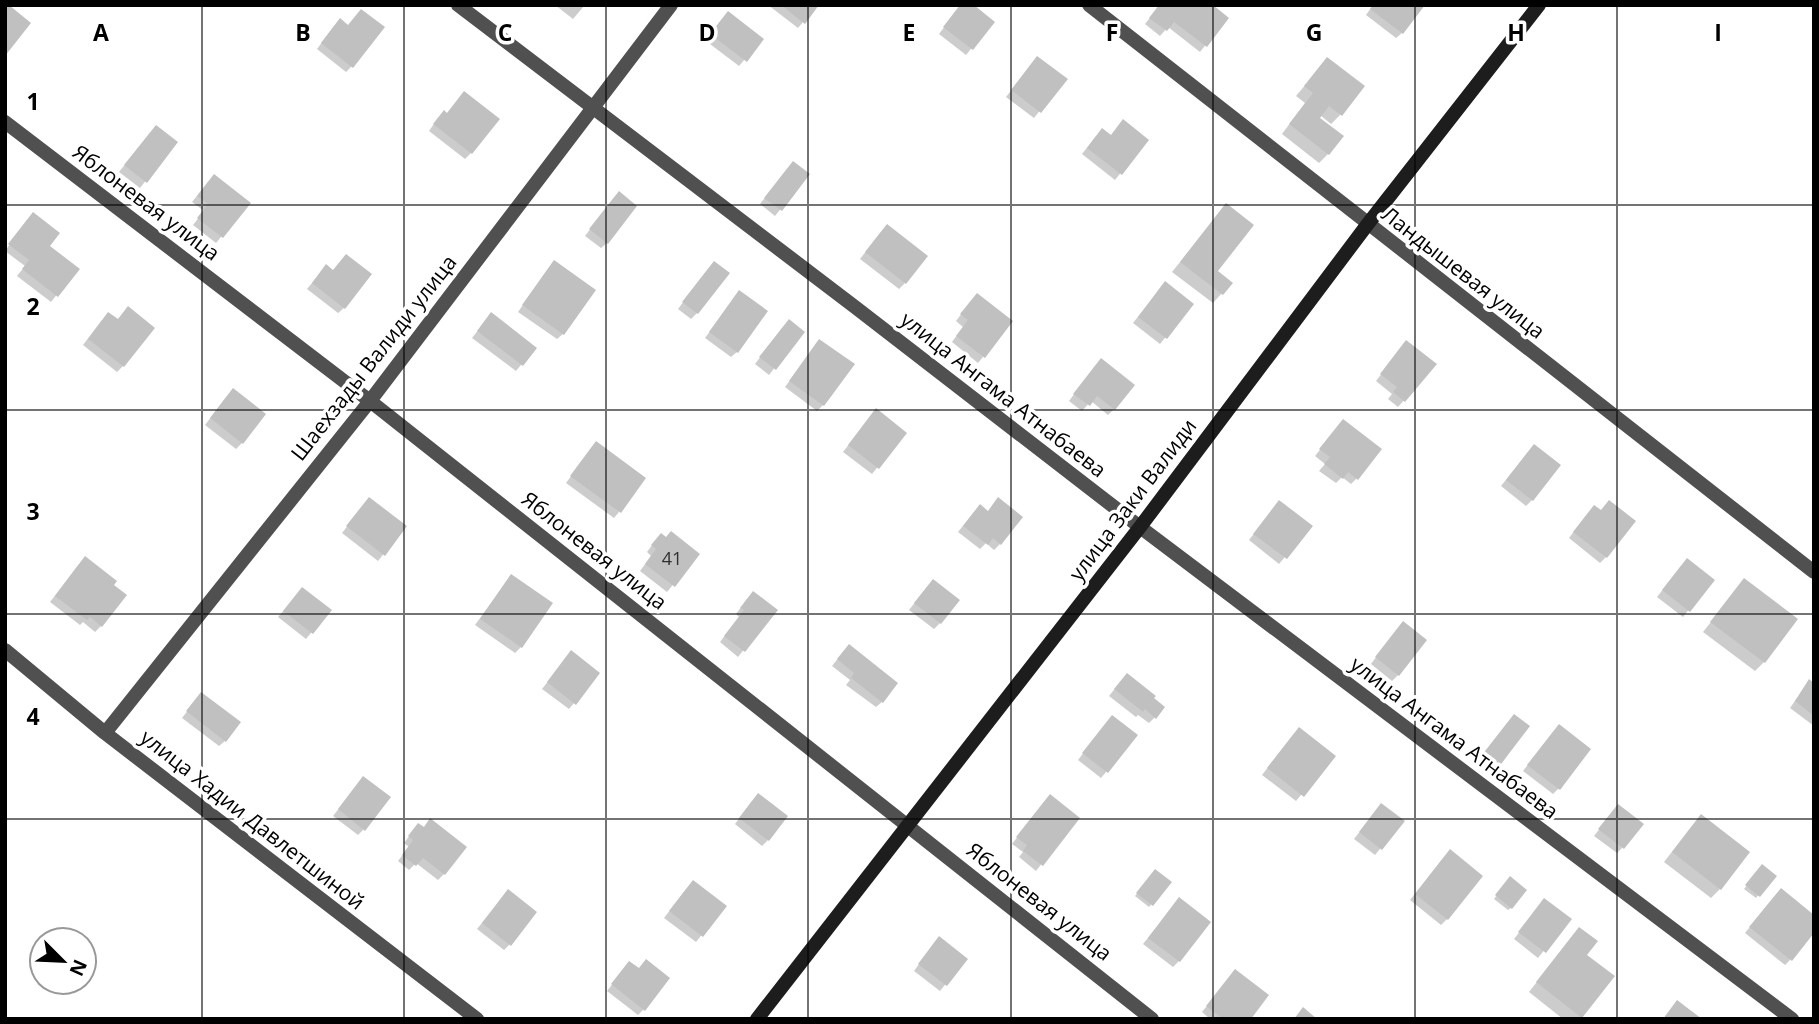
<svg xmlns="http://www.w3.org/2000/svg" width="1819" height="1024" viewBox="0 0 1819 1024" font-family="'Open Sans',sans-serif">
	<rect width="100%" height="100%" fill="#fff"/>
	<path fill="#0003" d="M555 5H585L573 19Z
		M768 5H817L798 28Z
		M961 5 993 22 966 55 939 34Z
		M1160 5 1227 18 1200 52 1168 27 1160 36 1145 24Z
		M1373 5 1402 33 1396 38 1366 15Z
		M722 19 761 40 739 66 706 41Z
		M334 26 352 66 346 72 317 49Z
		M1327 59 1340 115 1331 124 1320 115 1318 118 1328 154 1319 163 1282 134 1305 103 1296 96Z
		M1032 64 1065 79 1034 118 1006 97Z
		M447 115 471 153 465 159 429 131 438 118Z
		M150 133 176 142 140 188 119 172Z
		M1096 136 1110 137 1147 140 1115 180 1082 154Z
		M787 169 808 175 775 216 760 204Z
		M208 182 249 203 216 243 193 225 204 211 192 202Z
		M613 199 607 243 601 248 585 236Z
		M1226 205 1216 271 1231 283 1213 303 1172 272Z
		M27 220 47 246 77 269 51 302 17 276 25 266 5 251Z
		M881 232 905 283 899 289 860 259Z
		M548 269 563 334 557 339 518 312Z
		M708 269 697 313 691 319 678 309Z
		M321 272 344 308 338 313 307 289Z
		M1160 289 1192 304 1160 344 1133 323Z
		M739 292 737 352 731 357 705 338Z
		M971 301 983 357 978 363 952 342 963 327 956 321Z
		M102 320 123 366 117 372 83 345Z
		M486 320 535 348 516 371 472 338Z
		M783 327 803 332 769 375 755 364Z
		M814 347 823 405 817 411 785 387Z
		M1401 348 1435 365 1398 407 1388 399 1392 394 1376 381Z
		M1095 366 1114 409 1108 415 1091 401 1082 411 1069 401Z
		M227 396 242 443 236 449 205 425Z
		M871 416 905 433 872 474 843 452Z
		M1338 427 1357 478 1351 484 1342 477 1336 483 1319 471 1325 464 1315 456Z
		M591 449 619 512 614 518 566 483Z
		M1528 452 1532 500 1526 506 1501 486Z
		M364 505 405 527 378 561 342 533Z
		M1274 508 1311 526 1279 564 1249 540Z
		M974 512H988L1000 544 994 550 986 543 980 549 958 532Z
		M1600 512 1606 557 1600 563 1569 538 1588 513Z
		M655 541 698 554 667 592 640 571 651 556 647 552Z
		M79 564 101 626 95 632 83 622 80 625 50 602Z
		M1681 566 1712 580 1683 617 1657 597Z
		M1744 580 1764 662 1755 671 1703 632Z
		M506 582 521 647 515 653 475 625Z
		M927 587 940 623 934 629 909 610Z
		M302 589 330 610 306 639 278 617Z
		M747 599 775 610 738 657 720 642 739 617 736 614Z
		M1397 629 1398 675 1392 681 1371 664Z
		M843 652 882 702 876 707 846 685 850 680 832 666Z
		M566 658 574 703 569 709 542 689Z
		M1121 681 1155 717 1149 723 1138 715 1136 717 1109 696Z
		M1809 681 1814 685V726L1790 708Z
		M196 700 225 741 219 746 182 718Z
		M1508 722 1496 766 1491 772 1477 762Z
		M1106 723 1136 736 1101 778 1078 760Z
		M1553 732 1559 788 1553 794 1523 771Z
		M1293 735 1333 756 1296 801 1262 775Z
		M358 784 363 830 358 835 333 816Z
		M752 801 768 840 762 846 735 824Z
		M1044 802 1077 818 1036 871 1019 857 1023 852 1012 844Z
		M1376 811 1402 822 1375 855 1354 839Z
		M1613 812 1622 848 1617 853 1594 836Z
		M1692 826 1720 889 1711 898 1664 862Z
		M413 831 444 874 438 880 416 863 409 870 398 861 409 847 404 843Z
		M1444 857 1447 919 1441 925 1410 900Z
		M1762 867 1774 876 1756 898 1744 889Z
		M1155 872 1169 883 1149 907 1135 896Z
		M1508 881 1511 908 1508 910 1494 899Z
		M687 888 724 907 696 942 664 918Z
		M1775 896 1790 960 1785 965 1745 933Z
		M503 897 510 944 504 950 477 929Z
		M1179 899V961L1173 967 1143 944Z
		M1539 906 1569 919 1538 958 1514 939Z
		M1571 938 1584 955 1581 1016 1578 1019H1563L1529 992Z
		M933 945 966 959 940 991 914 971Z
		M624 969 644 1009 638 1015 607 991Z
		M1230 977 1248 1019H1210L1202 1012Z"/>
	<path fill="#c0c0c0" d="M5 5H9L31 23 5 56Z
		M781 5H819L805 24Z
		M960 5H974L995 22 973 50 943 27Z
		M1159 5H1213L1229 18 1207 47 1174 22 1167 31 1149 18Z
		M1373 5H1425L1403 34 1370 9Z
		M361 9 385 27 353 68 321 43 340 18 348 25Z
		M728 11 764 39 747 62 710 34Z
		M1037 56 1068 79 1041 113 1011 90Z
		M1327 57 1365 86 1342 116 1329 106 1320 118 1344 136 1329 155 1289 124 1313 93 1304 86Z
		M464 91 500 119 472 154 433 124 444 110 447 113Z
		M1123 119 1149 140 1122 175 1087 148 1102 128 1111 135Z
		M156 125 178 142 147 183 124 165Z
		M793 161 810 174 782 211 764 198Z
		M214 174 251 203 223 238 197 218 208 204 197 196Z
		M619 191 637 206 608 244 589 229Z
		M1226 203 1254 225 1218 271 1233 283 1223 295 1180 262Z
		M33 212 60 233 50 246 80 269 58 297 22 269 29 260 8 244Z
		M887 224 928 256 906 284 865 252Z
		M346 254 372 274 345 309 312 283 326 264 333 270Z
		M554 260 596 290 564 335 522 305Z
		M714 261 730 273 698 314 682 302Z
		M1165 281 1194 304 1167 339 1138 317Z
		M739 290 768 311 738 353 709 332Z
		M977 293 1013 321 985 358 956 336 968 320 960 314Z
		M128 306 155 328 124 367 88 339 108 312 118 319Z
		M491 312 537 348 523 366 477 331Z
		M789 319 805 332 776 370 759 357Z
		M819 339 855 364 824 406 789 381Z
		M1406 340 1437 364 1405 402 1393 392 1397 387 1380 374Z
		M1101 358 1135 385 1115 410 1097 396 1090 406 1073 394Z
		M233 388 266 414 243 444 210 418Z
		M876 408 907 433 879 469 848 445Z
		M1343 419 1382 449 1358 480 1348 472 1343 479 1324 464 1330 457 1319 449Z
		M596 441 646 478 621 513 570 476Z
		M1534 444 1561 465 1533 501 1506 480Z
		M369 497 407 526 385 556 346 526Z
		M998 497 1023 517 1001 545 993 538 988 545 963 526 980 504 988 511Z
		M1279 500 1313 526 1287 559 1253 534Z
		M1609 500 1636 521 1607 558 1573 532 1594 505 1601 510Z
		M671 531 700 554 675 587 645 564 656 549 651 545 661 533 666 537Z
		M85 556 117 581 114 585 127 595 102 627 90 617 87 620 55 596Z
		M1687 558 1715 580 1690 612 1662 590Z
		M511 574 553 603 522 648 480 619Z
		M1744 578 1798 619 1765 663 1710 622Z
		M933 579 960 600 941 624 914 603Z
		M302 587 332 610 313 634 283 611Z
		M753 591 778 610 745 652 724 636 744 610 740 608Z
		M1403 621 1427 640 1399 676 1375 657Z
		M849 644 898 683 883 703 851 678 854 673 837 659Z
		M571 650 600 673 576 705 547 682Z
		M1127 673 1156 696 1154 698 1165 707 1156 719 1145 709 1143 712 1114 689Z
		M1809 679 1814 683V716L1795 701Z
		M201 692 241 722 226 742 186 711Z
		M1514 714 1530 726 1498 768 1482 755Z
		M1112 715 1138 735 1108 773 1082 753Z
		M1559 724 1591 749 1560 790 1527 765Z
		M1299 727 1336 756 1304 797 1267 768Z
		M363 776 391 797 365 831 338 809Z
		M758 793 788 816 769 841 739 818Z
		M1050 794 1080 818 1043 866 1023 851 1027 845 1016 837Z
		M1381 803 1405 821 1382 850 1359 832Z
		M1618 804 1644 824 1624 849 1598 829Z
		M1701 814 1750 852 1721 890 1672 852Z
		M430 818 467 847 445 875 423 858 416 866 402 855 413 840 408 836 418 823 424 827Z
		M1450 849 1483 876 1448 920 1415 894Z
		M1762 864 1777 876 1760 897 1745 885Z
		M1155 869 1172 882 1153 906 1136 893Z
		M1510 876 1527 890 1512 909 1495 895Z
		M693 880 727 906 703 937 669 911Z
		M1781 888 1814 915V933L1792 961 1749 927Z
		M508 889 537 912 511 946 482 923Z
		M1179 897 1211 922 1180 962 1148 938Z
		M1544 898 1572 919 1546 953 1518 932Z
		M1579 927 1598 941 1587 955 1615 976 1582 1018 1536 982Z
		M939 936 968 959 947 986 918 964Z
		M646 959 670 978 645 1011 611 984 629 961 639 968Z
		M1235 969 1269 995 1251 1019H1223L1206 1006Z
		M1677 1000 1702 1019H1663Z
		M1303 1007 1317 1019H1294Z"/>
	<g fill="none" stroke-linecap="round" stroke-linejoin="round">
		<path stroke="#505050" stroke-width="14" d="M458 5 855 307 1140 527 1792 1019
			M1089 5 1814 572
			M5 122 370 401 1152 1019
			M5 650 105 733 477 1019
			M105 733 370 401 671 5"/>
		<path stroke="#1d1d1d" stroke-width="14" d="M757 1019 1140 527 1367 225 1539 5"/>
	</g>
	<path fill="none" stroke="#000" stroke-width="2" stroke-opacity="0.55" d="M202 5V1019M404 5V1019M606 5V1019M808 5V1019M1011 5V1019M1213 5V1019M1415 5V1019M1617 5V1019M5 205H1814M5 410H1814M5 614H1814M5 819H1814"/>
	<g text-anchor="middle" stroke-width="7" stroke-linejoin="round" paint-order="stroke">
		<g font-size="18" fill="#303030">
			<text x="672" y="565">41</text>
		</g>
		<g font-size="21" fill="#000" stroke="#fff">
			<text transform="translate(146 203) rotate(37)" y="7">Яблоневая улица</text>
			<text transform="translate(1463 273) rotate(38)" y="7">Ландышевая улица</text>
			<text transform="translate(374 358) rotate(-52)" y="7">Шаехзады Валиди улица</text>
			<text transform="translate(1003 395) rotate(38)" y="7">улица Ангама Атнабаева</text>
			<text transform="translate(1133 500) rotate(-53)" y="7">улица Заки Валиди</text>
			<text transform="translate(594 551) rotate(38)" y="7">Яблоневая улица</text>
			<text transform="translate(1454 738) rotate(37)" y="7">улица Ангама Атнабаева</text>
			<text transform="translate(252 820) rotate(38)" y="7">улица Хадии Давлетшиной</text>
			<text transform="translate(1039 902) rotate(38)" y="7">Яблоневая улица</text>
		</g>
	</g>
	<g font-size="23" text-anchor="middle" font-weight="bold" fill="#000" stroke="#fff" stroke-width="7" stroke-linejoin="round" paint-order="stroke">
		<text x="101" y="41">A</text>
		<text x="303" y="41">B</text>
		<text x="505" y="41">C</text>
		<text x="707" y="41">D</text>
		<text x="909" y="41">E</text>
		<text x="1112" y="41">F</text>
		<text x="1314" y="41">G</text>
		<text x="1516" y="41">H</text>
		<text x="1718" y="41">I</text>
		<text x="33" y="110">1</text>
		<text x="33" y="315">2</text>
		<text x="33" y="520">3</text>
		<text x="33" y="725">4</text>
	</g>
	<rect width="1819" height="1024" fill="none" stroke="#000000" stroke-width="14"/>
	<g transform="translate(63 961) rotate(114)"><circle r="33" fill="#ffffff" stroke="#999999" stroke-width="2"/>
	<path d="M0-5L12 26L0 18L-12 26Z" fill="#000000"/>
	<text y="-10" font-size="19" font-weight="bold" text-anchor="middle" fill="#000000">N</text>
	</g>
</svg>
